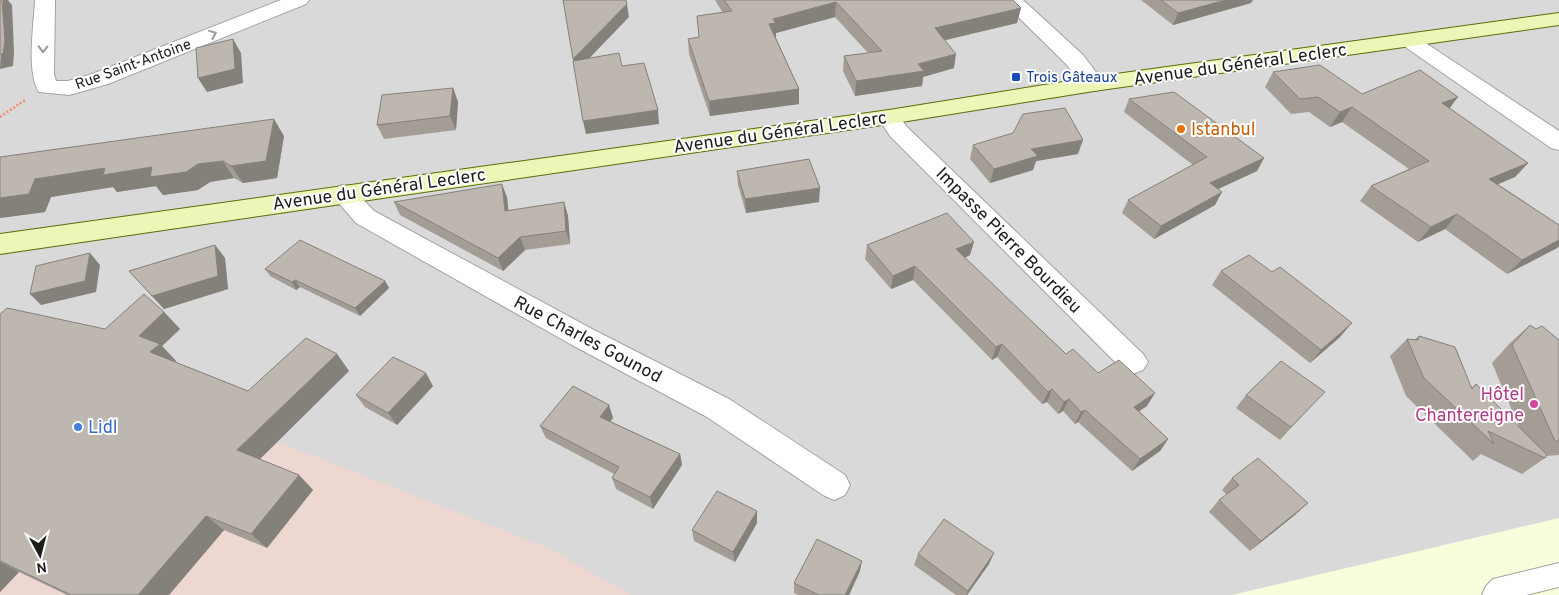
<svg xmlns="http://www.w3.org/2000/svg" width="1559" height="595" viewBox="0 0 1559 595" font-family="Overpass,sans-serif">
	<rect width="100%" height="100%" fill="#edebe2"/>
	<path fill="#dad9d9" d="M0 0H1559V595H565L0 361Z"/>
	<path fill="#eed6d1" d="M0 346 122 381 548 548 631 595H0Z"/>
	<path fill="#f9fddb" d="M1559 518V595H1232Z"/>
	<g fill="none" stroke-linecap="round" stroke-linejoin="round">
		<g stroke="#a3a3a3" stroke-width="2">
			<path id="service" d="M1559 563V587L1526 595H1482L1486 586 1493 579Z"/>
		</g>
		<g stroke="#a3a3a3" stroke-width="2">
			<path id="minor" d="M35 0H55L54 74 56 81H68L92 74 281 0H309L306 4 108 84 69 95 39 92C26 72 34 25 35 0Z
				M1408 34 1415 36 1559 131V150L1551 148 1401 44 1398 40 1401 36Z
				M889 110 897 112 906 126 1143 354 1148 362 1143 370 1133 374 1123 370 890 136 878 117 881 112Z
				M343 185 352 188 374 211 592 329 729 399 845 475 850 485 845 495 834 500 823 495 707 417 572 345 356 223 331 194 334 188Z"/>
		</g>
		<g stroke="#a3a3a3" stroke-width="2">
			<path id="tertiary" d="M1001 0H1023L1083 55 1105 84 1102 89 1094 91 1086 89 1067 65Z"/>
		</g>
		<g stroke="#576d09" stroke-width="2">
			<path id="secondary" d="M1559 13V25L1094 91 889 124 0 254V234L889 110 1094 77Z"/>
		</g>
		<path stroke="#f38a6d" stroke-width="2.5" stroke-dasharray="2 2" stroke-linecap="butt" d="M0 117 25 100"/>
		<use href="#service" fill="#fff" fill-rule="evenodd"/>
		<use href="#minor" fill="#fff" fill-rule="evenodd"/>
		<use href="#tertiary" fill="#fff" fill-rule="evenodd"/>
		<use href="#secondary" fill="#ecf6b7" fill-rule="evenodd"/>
	</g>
	<path fill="#a39d96" d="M715 0H1013L1021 8 1017 23 945 40 954 68 923 77 922 86 855 96 843 71 844 56 868 53 835 17 776 33V38L799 89V104L710 116 689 54 688 39 699 38 723 13Z
		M1141 0H1253L1251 3 1173 25Z
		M1273 72 1362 94 1449 108 1528 163 1515 177 1498 184 1559 225V246L1557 248 1507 274 1445 229 1418 242 1360 201 1371 186 1409 169 1342 122 1330 127 1309 112 1291 114 1265 87Z
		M453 88 458 102 456 130 384 139 377 125Z
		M1129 99 1264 158 1257 171 1218 189 1215 205 1154 239 1122 213 1128 200 1193 165 1124 112Z
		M284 136 277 178 243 183 234 178 210 182 198 190 163 195 156 186 117 192 113 187 51 197 45 212 0 218V157Z
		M973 145 1078 154 1036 161 1033 170 990 183 970 159Z
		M737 171 819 202 746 213 738 185Z
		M507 197 508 211 564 202 568 216 570 244 525 250 503 271 400 215 394 202Z
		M215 245 225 258 228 289 164 309 129 271Z
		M867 245 970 255 965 258 1066 354 1098 373 1147 406 1139 411 1168 439 1160 451 1132 471 1078 422 1075 424 1063 411 1058 414 1047 402 1042 404 997 357 992 360 913 280 891 289 865 259Z
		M265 269 385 281 389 288 360 316 300 287 296 290 270 276Z
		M1221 271 1272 272 1340 337 1310 363 1212 285Z
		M164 312 180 329 162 346 176 361 175 362 248 391 337 354 349 371 259 459 299 475 313 490 267 548 224 530 169 595H67L19 572 0 592V314L105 329Z
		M1530 325 1536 329 1559 340V455L1546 456 1545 458 1522 474 1481 454 1473 461 1406 396 1390 356 1407 339H1415L1419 336 1471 388 1476 384 1519 427 1492 363 1510 343Z
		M433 386 397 425 365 407 356 395Z
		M1246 395 1313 404 1280 440 1236 408Z
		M609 405 613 418 610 421 680 454 682 465 653 509 616 489 612 478 614 474 546 438 540 426Z
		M1232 478 1296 514 1250 551 1209 512 1219 500 1227 495 1222 490Z
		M757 511V523L735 562 694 541 692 530Z
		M918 554 989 564 967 595H956L914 565Z
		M860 571 849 595H798L794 593V583Z"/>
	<path fill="#84807a" d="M3 0H8L12 5 14 52 13 66 0 69Z
		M1226 0H1253L1251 3 1173 25 1178 13Z
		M836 2 835 17 776 33V38L770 39 769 24 773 19Z
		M627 4 629 17 576 72 573 59Z
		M1021 8 1017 23 933 43 935 28Z
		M233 39 241 53 243 83 207 92 198 78Z
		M956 54 954 68 923 77 922 86 855 96 856 81Z
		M453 88 458 102 456 130 450 116Z
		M799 89V104L710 116 709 101Z
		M1458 97 1447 112 1442 103Z
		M1352 107 1342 122 1330 127 1340 112Z
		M658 110 659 124 586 134 583 121Z
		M274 119 284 136 277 178 243 183 231 166Z
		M1083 140 1078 154 1036 161 1033 170 990 183 994 169 1031 149Z
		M1264 158 1257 171 1203 196 1210 183Z
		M223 161 234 178 210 182 198 190 163 195 156 186 117 192 113 187 51 197 45 212 0 218V198L35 179 105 168 152 167 198 164Z
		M1528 163 1515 177 1477 193 1489 179Z
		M502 184 507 197 510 225 505 211Z
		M820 188 819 202 746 213 745 199Z
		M1222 192 1215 205 1154 239 1161 226Z
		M564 202 568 216 570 244 566 231Z
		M1457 214 1445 229 1418 242 1431 227Z
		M520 237 525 250 503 271 498 258Z
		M1559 240V246L1557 248 1507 274 1522 260Z
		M974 242 970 255 952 263 956 249Z
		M215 245 225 258 228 289 164 309 152 296Z
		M90 253 100 265 96 292 41 305 30 294Z
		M915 266 913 280 891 289 893 276Z
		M295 280 300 287 296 290 292 282Z
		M385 281 389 288 360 316 355 308Z
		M164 312 180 329 162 346 176 361 167 369 150 352 139 336Z
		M1352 323 1340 337 1310 363 1321 350Z
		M1002 344 997 357 992 360 996 347Z
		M337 354 349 371 253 466 237 450Z
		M426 373 433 386 397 425 388 413Z
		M1052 389 1047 402 1042 404 1048 392Z
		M1155 393 1147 406 1127 419 1134 407Z
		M1069 399 1063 411 1058 414 1064 402Z
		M609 405 613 418 604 429 600 417Z
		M1085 410 1078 422 1075 424 1081 412Z
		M1168 439 1160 451 1132 471 1140 459Z
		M680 454 682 465 653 509 650 497Z
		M299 475 313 490 267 548 251 534Z
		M1308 503 1296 514 1250 551 1261 541Z
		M757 511V523L735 562 733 552Z
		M206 516 224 530 169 595H138Z
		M994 553 989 564 967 595H966L968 591Z
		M862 561 860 571 849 595H845Z
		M0 562 19 572 0 592Z"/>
	<path fill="#bdb7af" stroke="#84807a" d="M0 0H2L5 40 3 54H0Z
		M563 0H626L627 4 573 59Z
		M724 0H1013L1021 8 935 28 956 54 918 64 924 71 856 81 844 56 882 51 836 2 773 19 776 23 769 24 799 89 709 101 688 39 699 37 697 16 732 11Z
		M1161 0H1226L1178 13Z
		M233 39 235 69 198 78 196 48Z
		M619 53 622 66 644 63 658 110 583 121 573 61Z
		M1320 65 1362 94 1420 70 1458 97 1442 103 1528 163 1489 179 1559 225V240L1522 260 1457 214 1431 227 1371 186 1429 161 1352 107 1340 112 1318 97 1300 99 1273 72Z
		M453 88 450 116 377 125 382 95Z
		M1174 92 1264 158 1210 183 1222 192 1161 226 1128 200 1207 157 1129 99Z
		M1065 108 1083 140 1031 149 1038 156 994 169 973 145 1013 133 1023 114Z
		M274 119 266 161 231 166 223 161 198 164 186 172 150 177 152 167 103 175 105 168 35 179 29 194 0 198V157Z
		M809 159 820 188 745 199 737 171Z
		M502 184 505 211 564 202 566 231 520 237 498 258 394 202Z
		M947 213 974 242 956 249 1066 354 1073 349 1098 373 1119 360 1155 393 1134 407 1168 439 1140 459 1085 410 1081 412 1069 399 1064 402 1052 389 1048 392 1002 344 996 347 915 266 893 276 867 245Z
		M300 240 385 281 355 308 295 280 292 282 265 269Z
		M215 245 218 276 152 296 129 271Z
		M90 253 85 281 30 294 36 266Z
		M1249 255 1272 272 1280 267 1352 323 1321 350 1221 271Z
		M144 294 164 312 139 336 160 344 150 352 248 391 306 338 337 354 237 450 299 475 251 534 206 516 138 595H71L0 561V314L7 308 105 329Z
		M1530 325 1536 329 1542 326 1559 340V441H1555L1512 345Z
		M1419 336 1455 347 1472 389 1476 384 1547 455 1545 458 1488 431 1494 444 1424 378 1407 339 1418 340Z
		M393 357 426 373 388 413 356 395Z
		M1281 361 1325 392 1291 427 1246 395Z
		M573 386 609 405 600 417 680 454 650 497 612 478 619 467 540 426Z
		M1258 458 1308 503 1261 541 1219 500 1239 485 1232 478Z
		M717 491 757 511 733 552 692 530Z
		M944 519 994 553 968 591 918 554Z
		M817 539 862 561 845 595H819L794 583Z"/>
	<defs><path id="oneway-chevron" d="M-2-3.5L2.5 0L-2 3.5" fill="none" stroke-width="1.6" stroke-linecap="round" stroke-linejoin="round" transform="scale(1.25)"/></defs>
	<g stroke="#999">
		<use href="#oneway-chevron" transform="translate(213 34) rotate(-22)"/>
		<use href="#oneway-chevron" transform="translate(43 49) rotate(91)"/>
	</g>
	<rect fill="#1a4fb4" stroke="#fff" stroke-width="2" x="1011" y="72" width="10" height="10" rx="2.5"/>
	<circle fill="#e8710a" stroke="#fff" stroke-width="2" cx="1181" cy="129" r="5"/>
	<circle fill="#d1479c" stroke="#fff" stroke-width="2" cx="1534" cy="404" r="5"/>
	<circle fill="#3f7fe0" stroke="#fff" stroke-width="2" cx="78" cy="427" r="5"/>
	<g text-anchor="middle" stroke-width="4" stroke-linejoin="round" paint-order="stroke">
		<g font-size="15" fill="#1c1c1c" stroke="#fff">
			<text transform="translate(133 64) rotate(-20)" y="5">Rue Saint-Antoine</text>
		</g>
		<g font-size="15" fill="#164399" stroke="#fff" text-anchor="start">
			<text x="1026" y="82">Trois Gâteaux</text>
		</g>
		<g font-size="18" fill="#1c1c1c" stroke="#fff">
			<text transform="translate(1240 64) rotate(-8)" y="6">Avenue du Général Leclerc</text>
			<text transform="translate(780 132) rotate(-8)" y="6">Avenue du Général Leclerc</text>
			<text transform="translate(379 189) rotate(-8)" y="6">Avenue du Général Leclerc</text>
			<text transform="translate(1009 240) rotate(45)" y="6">Impasse Pierre Bourdieu</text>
			<text transform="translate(588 339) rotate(28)" y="6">Rue Charles Gounod</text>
		</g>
		<g font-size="18" fill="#c56008" stroke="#fff" text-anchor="start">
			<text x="1191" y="135">Istanbul</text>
		</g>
		<g font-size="18" fill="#b23c85" stroke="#fff" text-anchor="end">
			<text x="1524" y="400">Hôtel<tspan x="1524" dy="21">Chantereigne</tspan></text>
		</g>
		<g font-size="18" fill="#366cbe" stroke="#fff" text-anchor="start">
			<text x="88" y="433">Lidl</text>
		</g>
	</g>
	<g transform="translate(40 555) rotate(173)" stroke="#ffffff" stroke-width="4" paint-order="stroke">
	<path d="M0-4L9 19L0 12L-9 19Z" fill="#1c1c1c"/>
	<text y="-8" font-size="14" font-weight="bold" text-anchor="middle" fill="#1c1c1c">N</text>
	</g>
</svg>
